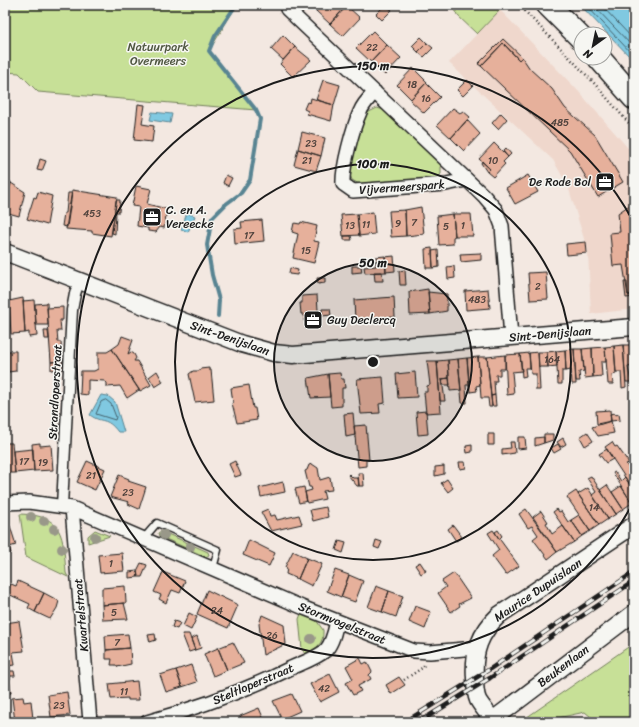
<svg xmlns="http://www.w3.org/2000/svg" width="639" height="727" viewBox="0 0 639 727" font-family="Sriracha,sans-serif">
	<rect width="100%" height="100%" fill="#f3e8e1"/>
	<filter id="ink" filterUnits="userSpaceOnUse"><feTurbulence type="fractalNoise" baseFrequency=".025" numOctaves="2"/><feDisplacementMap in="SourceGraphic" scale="8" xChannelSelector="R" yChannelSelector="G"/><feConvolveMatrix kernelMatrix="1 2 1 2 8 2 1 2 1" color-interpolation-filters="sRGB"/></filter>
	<g filter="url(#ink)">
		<path fill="#efd7cc" d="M500 10 580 93 634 155V309L591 314 588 252 568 186 553 160 449 63Z"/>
		<path fill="#c7e097" stroke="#727e5a" d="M5 5H237L209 51 256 110 38 92 19 73 5 72Z
			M454 5H502L500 10 477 34 457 15Z
			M377 108 388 111 441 163V174L435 180 359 184 352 180 349 173 360 127 367 113Z
			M20 514C64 515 63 536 66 573L68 577 26 557Z
			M95 530 110 536 88 543V536Z
			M161 531 208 552 209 555 206 557 159 536 158 533Z
			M301 614 316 620 323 630C324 644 317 648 305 654L302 649 299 619Z
			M634 643V722H597L585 712 539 722H520Z"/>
		<path fill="#80c9e1" stroke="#588492" d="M580 5H634V61Z
			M152 112 172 114 170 123 150 120Z
			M187 213 195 216 188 232 181 229Z
			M101 395 108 396 115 402 124 432H118C106 416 102 424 90 415Z"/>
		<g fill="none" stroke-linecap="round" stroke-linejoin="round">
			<path stroke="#44616b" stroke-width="1" d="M586 5 634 56
				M593 5 634 48
				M601 5 634 40
				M106 400 111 404 116 417 115 420 96 414 101 402Z"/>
			<path stroke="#588492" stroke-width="4" d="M218 316 219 300 212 275 207 245 212 218 226 204 241 193 250 180 260 119 256 110 209 51 215 36 236 5"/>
		</g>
		<path fill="#e6b09b" stroke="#1c1c1c" d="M322 5H347L330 24 316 11Z
			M385 5 392 10 382 20 376 14Z
			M347 6 360 18 343 36 330 24Z
			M373 31 387 45 371 62 356 48Z
			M283 35 295 47 283 60 271 49Z
			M421 37 427 43 418 52 412 46Z
			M503 39 522 57 519 60 503 43 481 66 478 64Z
			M427 43 433 48 424 57 418 52Z
			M503 43 519 60 522 57 530 69 552 89 565 108 595 135 623 182 598 197 570 151 481 66Z
			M387 45 401 58 385 75 371 62Z
			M295 47 311 60 293 77 280 64Z
			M413 68 427 82 411 99 397 85Z
			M323 80 340 85 334 105 316 100Z
			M467 80 473 86 463 96 457 90Z
			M426 83 440 97 424 113 410 100Z
			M311 98 334 105 331 121 307 114 308 111 304 109 307 102 310 103Z
			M138 104 145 105 142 124 154 126 152 142 134 140Z
			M453 108 460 113 463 111 470 117 451 138 437 125Z
			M501 113 507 119 498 129 492 123Z
			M467 120 480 134 464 151 451 138Z
			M302 132 325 138 321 156 298 149Z
			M494 143 508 157 503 162 505 164 493 177 487 172 490 169 479 159Z
			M506 148 511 154 508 157 503 151Z
			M298 149 321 156 316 171 294 165Z
			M40 159 46 161 42 171 37 170Z
			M482 161 490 169 487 172 481 163Z
			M226 175 232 178 228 186 223 183Z
			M528 175 538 192 515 204 506 188Z
			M5 180 11 182 5 201Z
			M11 183 25 192 19 216 5 212V201Z
			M136 186 151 189 147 204 167 209 164 228 160 227 156 232 148 231V228L137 226 139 207 132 206Z
			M72 190 117 197 111 236 92 233V231L66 229Z
			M38 192 52 196 47 225 27 219 34 197 36 198Z
			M68 193H72L67 227 62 226 64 213H66Z
			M116 200H120L119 212H116L115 234 112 233Z
			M634 202V295H628L623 265 613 266 610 233 620 232 618 213Z
			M421 207 424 234 406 236 405 210Z
			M405 210 406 236 391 237 389 211Z
			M373 212 375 234 359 236 357 214Z
			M357 214 359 235 343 236 341 215Z
			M453 214 455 236 453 237V244L439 245 437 216Z
			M453 214H471L473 236H455Z
			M262 220 264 241 235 244 234 229 242 228 241 222Z
			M301 222 317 226 314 241 319 242 314 263 293 258 298 234 292 232 294 223 300 224Z
			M344 236H351L352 240H344Z
			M586 242 587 253 567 255 566 244Z
			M432 248 433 268H426L425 249Z
			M438 250 439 267 433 268 432 251Z
			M481 253V260L461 262 460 254Z
			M385 256 386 272 365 273 364 267 376 266V257Z
			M394 256 395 271 386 272 385 257Z
			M352 266H361L362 272 352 273Z
			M454 266 455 278 448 279 447 267Z
			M290 268 298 270 297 275 289 274Z
			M405 270 406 285H400L399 271Z
			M374 272H382L383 281H375Z
			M546 272 548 299 530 300 528 273Z
			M317 278H325V283L318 284Z
			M624 282H627L628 295H634V297L626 298Z
			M428 289 430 314 410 315 409 292Z
			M488 289 490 308 466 310 465 291Z
			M428 292 447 294V311L430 314Z
			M317 295 319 325 308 326 307 322 304 321 303 314H301L300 303H302V296Z
			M394 297 395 317 355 320 354 300Z
			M23 298 25 333 11 334 9 301Z
			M34 300 37 336 29 337V332L25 333 23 301Z
			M47 303 48 325H36L35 304Z
			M63 307V320H60L61 331H57L58 342H61L62 361 51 362 47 308Z
			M322 309H330L331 315 322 316Z
			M44 331H48L49 339H45Z
			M122 336 133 340 128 354 131 352 134 354 136 358 134 361H137L151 385 140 391 112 349 119 344Z
			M634 344V372L632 345Z
			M623 345 626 387 622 388 621 372H616L614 346Z
			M623 345H632L634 366 628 367 631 382H626Z
			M614 346 616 374 612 375 613 384H608L605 347Z
			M605 347 606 362H601L602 376 593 377 592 348Z
			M592 348 593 377 585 378 582 349Z
			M112 349 139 390 127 398 120 386 107 387V383L105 381 88 380V395L80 394 81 371H94L98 369V352H107Z
			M574 349H582L584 371 579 372 580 381H576Z
			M574 349 576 384H572L571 370 566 371 565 350Z
			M565 350 566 371H562V384H558L556 351Z
			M8 351H16V371L8 372Z
			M556 351 557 366 548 367 547 352Z
			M538 352H547L548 367H539Z
			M538 352 540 390H536V374H531L529 353Z
			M529 353 530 368H525L526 376 522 377 520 354Z
			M520 354 522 371 512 372 514 394 507 395 505 355Z
			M505 355V369H500V375H496L497 381H494L495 395 491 396 487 357Z
			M478 357 480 385 476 386 477 391 470 392 467 358Z
			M478 357H487L492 407H489L488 398H481Z
			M467 358 469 385H466L467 403H462L458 359Z
			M458 359 461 390 450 391 448 360Z
			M448 360 449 378 442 379 445 401H440L437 361Z
			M62 361 63 369 51 370V362Z
			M427 361H437L441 412 426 413 424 392H427V386L430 385Z
			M209 368V370H211L214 400 195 402 189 374 193 371H199L200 369Z
			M157 371 163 382 155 387 149 377Z
			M415 372 417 397 398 398 396 374Z
			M340 373 341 379H344L345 388H342V406L331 407 328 374Z
			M328 374 330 397 311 398 308 378Z
			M383 377 385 403 379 404 380 413 361 414 357 379Z
			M449 378 450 385H443L442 379Z
			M249 385 253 408H255L257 420 237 423 232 403H233L231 388Z
			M495 395 496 406H492L491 396Z
			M610 410 611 421 597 424 596 411Z
			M426 411 428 434 418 435 416 412Z
			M353 413 355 435 346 437 344 414Z
			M614 413 615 415 619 414 620 420 611 421 610 414Z
			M611 421 614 433 598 436 592 427Z
			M366 425 369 460H366V466L358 467 354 426Z
			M587 432 593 441 585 446 580 437Z
			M488 434H494V445H488Z
			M544 434H553V440L544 443Z
			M518 437H525L526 448 518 449Z
			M544 437V443L535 446V438Z
			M563 438 566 444 561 447 557 442Z
			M510 442H514L515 453 502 455V449L511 448Z
			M612 442 615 447 617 446 629 463 626 464 628 467 631 466 634 470V491L605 447Z
			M5 443H12L15 473H5Z
			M40 443V446L51 445 53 470 34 471 32 444Z
			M558 444 561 449 554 453 551 448Z
			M472 445V452L467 453 466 446Z
			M33 449 34 471 15 473 13 451Z
			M607 449 613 459 606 463 599 454Z
			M87 461 105 469 95 490 77 482Z
			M235 461 241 475 235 477 229 464Z
			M459 462H465L466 468 460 469Z
			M312 464 318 468 320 480 330 477 332 490 323 491 325 499 307 503 305 492 312 490 311 487H309L305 471 307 470 309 465Z
			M444 466V474L435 476V467Z
			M615 472 621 481 625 477 634 491 632 503 613 473Z
			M358 473H363L364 486H359Z
			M349 474 353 478H358L359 486H357L348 475Z
			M119 475 129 479 128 481 146 487 139 509 128 504 129 502 110 497Z
			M591 476 616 514 608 519 592 495 596 492 587 478Z
			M447 479 453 488 448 492 441 483Z
			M283 482 285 492 261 497 259 488Z
			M607 485 623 509 616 514 600 490Z
			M621 486 632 503 623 509 612 492Z
			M304 487 307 501 299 503 295 489Z
			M588 488 608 519 599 525 578 494Z
			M576 491 599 525 590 531 567 497Z
			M326 507 328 517 313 521 310 510Z
			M268 509 270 516 275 515 277 520 299 515 302 524 271 531 261 512Z
			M526 509 557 552 548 559 533 539 538 535 532 526 528 528 519 514Z
			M557 509 559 512 561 511 568 522 571 520 582 536 574 542 553 512Z
			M541 511 548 522 546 523 552 534 563 526 574 542 557 552 533 517Z
			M579 515 590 531 582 536 571 520Z
			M453 525 462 537 456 541 448 529Z
			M10 526 16 545 9 547 11 553 5 555V527Z
			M493 530 519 566 506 575 492 556 499 550 488 533Z
			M498 530 502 536 499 539 495 532Z
			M249 540 275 553 269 566 243 555Z
			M376 540 382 542 379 549 374 547Z
			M339 541 346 543 343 553 336 550Z
			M293 551 307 558 298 579 286 574 287 568 285 567Z
			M122 553 124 571 100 573 98 555Z
			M307 558 322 564 312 586 298 579Z
			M420 562 426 571 421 574 415 565Z
			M141 563 147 565 142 577H138L137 571Z
			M335 570 349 575 341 597 327 591Z
			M137 571 138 577 129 578V572Z
			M163 572 185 581 180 593 172 590 166 603 159 599 161 595 154 592Z
			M454 573 471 598 459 604 460 606 451 612 438 593 446 587 442 581Z
			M349 575 363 581 355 602 341 597Z
			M18 581 44 593 35 612 28 608 30 604 6 593 11 584 16 586Z
			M125 586 126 603 102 605V588Z
			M376 586 389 591 382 612 368 607Z
			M207 590 238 605 228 628 197 614Z
			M389 591 403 596 396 617 382 612Z
			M44 593 59 601 57 608 50 619 35 612Z
			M124 603 128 619 103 620 102 605Z
			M415 606 431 612 425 629 409 622Z
			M189 613 197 617 191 630 183 626Z
			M262 615 284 625 286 644 263 655 259 624Z
			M19 621 24 651 13 652 15 665 5 666V655H9L10 652H7L5 647V623Z
			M174 621 180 623 177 629 172 627Z
			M128 634 130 648 106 650 105 636Z
			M155 634 156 640 150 642 148 635Z
			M182 634H189L195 650 189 652Z
			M197 636 201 648 195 650 191 639Z
			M233 642 244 663 227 670 218 648Z
			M130 648 131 664 117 667 116 665H111L112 659H106V650Z
			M218 648 227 670 213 676 204 654Z
			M360 658 363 664 367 662 372 672 369 675 371 679 358 686 361 691 353 695 346 683 353 679 346 666Z
			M191 665 197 682 182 687 176 670Z
			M176 670 182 687 166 692 160 675Z
			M5 671H14L15 676H10V679L5 680Z
			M330 674 339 692 320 702 310 684Z
			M399 677 405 685 391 694 386 685Z
			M9 679 11 693 5 694V680Z
			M137 681 139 700H128V698L111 699 109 684Z
			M67 692 70 715 51 717 48 695Z
			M292 694 300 711 282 719 273 701Z
			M23 697 24 702 31 701 33 719 15 722 12 698Z
			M259 708 265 722H242L240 716Z"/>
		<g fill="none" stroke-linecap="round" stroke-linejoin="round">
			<g stroke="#1c1c1c" stroke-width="9">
				<path id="service" d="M144 538 157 523 218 550 213 568"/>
			</g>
			<g stroke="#1c1c1c" stroke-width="13">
				<path id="pedestrian" d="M62 506 72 310 75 294 79 281"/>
			</g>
			<g stroke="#1c1c1c" stroke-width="16">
				<path id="minor" d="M287 9 484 196 496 210 502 226 511 337
					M375 92C369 98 363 104 360 112 353 127 342 168 343 184L353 191 446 184 466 180
					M5 503 29 502 72 508 304 608 414 651 430 652 476 648
					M72 508 90 722
					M147 722C197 708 245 691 291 668 302 663 317 658 326 650 333 642 335 630 337 621"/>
			</g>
			<g stroke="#1c1c1c" stroke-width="19">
				<path id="tertiary" d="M5 252 242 344 274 353 293 355 634 327
					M492 720C488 713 482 707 478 700 475 693 475 685 475 678 473 652 480 633 499 615L634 525
					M490 722 634 613"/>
			</g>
			<g stroke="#1c1c1c" stroke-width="25">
				<path id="trunk" d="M548 5 581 38
					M599 58 634 98"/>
			</g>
			<path stroke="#1c1c1c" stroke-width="2.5" stroke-dasharray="1 3" stroke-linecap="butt" d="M519 5 593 82 634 129
				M404 680 422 668 425 664"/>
			<use href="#service" stroke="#f6f6f2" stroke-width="6"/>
			<use href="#pedestrian" stroke="#f6f6f2" stroke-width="10"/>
			<use href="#minor" stroke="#f6f6f2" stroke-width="13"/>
			<use href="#tertiary" stroke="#f6f6f2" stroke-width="16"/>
			<use href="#trunk" stroke="#f6f6f2" stroke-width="22"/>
			<g stroke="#1c1c1c" stroke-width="4.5">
				<path id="rail" d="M405 722 490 669 634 572
					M419 722 490 678 634 581"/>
			</g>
			<use href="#rail" stroke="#f6f6f2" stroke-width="3" stroke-dasharray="9" stroke-linecap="butt"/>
		</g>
		<g fill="#999889">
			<circle cx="31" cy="517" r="5"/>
			<circle cx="44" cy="521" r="5"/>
			<circle cx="54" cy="529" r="5"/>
			<circle cx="164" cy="535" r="5"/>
			<circle cx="95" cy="537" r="5"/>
			<circle cx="190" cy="547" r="5"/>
			<circle cx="62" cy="549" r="5"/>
			<circle cx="311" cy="639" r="5"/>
		</g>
	</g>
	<circle cx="373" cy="362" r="99" fill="#1c1c1c" fill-opacity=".12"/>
	<g fill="none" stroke="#1c1c1c" stroke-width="2">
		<circle cx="373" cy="362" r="99"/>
		<circle cx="373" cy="362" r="198"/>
		<path d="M633 503A296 296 0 1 1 633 221"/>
	</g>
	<defs>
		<g id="office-square" transform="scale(1)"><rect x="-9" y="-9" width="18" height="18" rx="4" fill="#1c1c1c" stroke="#f6f6f2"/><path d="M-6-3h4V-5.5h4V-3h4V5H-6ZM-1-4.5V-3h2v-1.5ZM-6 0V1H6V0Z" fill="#fff"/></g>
	</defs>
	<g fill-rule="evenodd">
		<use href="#office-square" x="605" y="182"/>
		<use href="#office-square" x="152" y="217"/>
		<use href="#office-square" x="313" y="320"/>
	</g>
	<g text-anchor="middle" stroke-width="3" stroke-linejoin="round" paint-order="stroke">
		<g font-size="10" fill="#4e413c">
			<text x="372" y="51">22</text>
			<text x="412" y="88">18</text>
			<text x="426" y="102">16</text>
			<text x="560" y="126">485</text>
			<text x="311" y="147">23</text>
			<text x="307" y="164">21</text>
			<text x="493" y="164">10</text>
			<text x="92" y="217">453</text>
			<text x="414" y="226">7</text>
			<text x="398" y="227">9</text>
			<text x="366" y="228">11</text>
			<text x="350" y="229">13</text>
			<text x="463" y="229">1</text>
			<text x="446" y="230">5</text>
			<text x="249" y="239">17</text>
			<text x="306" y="254">15</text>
			<text x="538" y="290">2</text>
			<text x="477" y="303">483</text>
			<text x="552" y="363">164</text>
			<text x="24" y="465">17</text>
			<text x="43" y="466">19</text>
			<text x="91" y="479">21</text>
			<text x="128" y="496">23</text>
			<text x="594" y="511">14</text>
			<text x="111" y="567">1</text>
			<text x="217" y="614">24</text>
			<text x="114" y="616">5</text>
			<text x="272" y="639">26</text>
			<text x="117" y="646">7</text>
			<text x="324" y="692">42</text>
			<text x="124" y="695">11</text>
			<text x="59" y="709">23</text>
		</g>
		<g font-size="12" fill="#4f5741" stroke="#f6f6f2">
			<text x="158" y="51">Natuurpark<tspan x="158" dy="14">Overmeers</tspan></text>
		</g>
		<g font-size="12" fill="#1c1c1c" stroke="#f6f6f2" text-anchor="start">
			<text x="591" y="186" text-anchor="end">De Rode Bol</text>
			<text x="166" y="214">C. en A.<tspan x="166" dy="14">Vereecke</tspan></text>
			<text x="327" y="324">Guy Declercq</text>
		</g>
		<g font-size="12" fill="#1c1c1c" stroke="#f6f6f2">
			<text transform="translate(402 187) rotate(-4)" y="4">Vijvermeerspark</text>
			<text transform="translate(550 334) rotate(-5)" y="4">Sint-Denijslaan</text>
			<text transform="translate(230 338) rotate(19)" y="4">Sint-Denijslaan</text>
			<text transform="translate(55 392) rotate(-87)" y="4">Strandloperstraat</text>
			<text transform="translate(538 590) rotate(-34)" y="4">Maurice Dupuislaan</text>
			<text transform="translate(81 615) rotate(-95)" y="4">Kwartelstraat</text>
			<text transform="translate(342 623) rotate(22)" y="4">Stormvogelstraat</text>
			<text transform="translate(563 666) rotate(-37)" y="4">Beukenlaan</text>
			<text transform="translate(253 684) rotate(-23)" y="4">Steltloperstraat</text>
		</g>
	</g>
	<circle cx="373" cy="362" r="6" fill="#1c1c1c" stroke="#f6f6f2" stroke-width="2"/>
	<g font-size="12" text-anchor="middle" font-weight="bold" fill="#1c1c1c" stroke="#f6f6f2" stroke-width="3" stroke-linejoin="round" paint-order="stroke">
		<text x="373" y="70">150 m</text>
		<text x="373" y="168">100 m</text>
		<text x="373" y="267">50 m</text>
	</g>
	<rect width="639" height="727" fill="none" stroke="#f6f6f2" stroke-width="20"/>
	<rect x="10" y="10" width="619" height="707" fill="none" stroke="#1c1c1c" stroke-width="1.5" filter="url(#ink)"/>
	<g transform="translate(593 46) rotate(213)"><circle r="19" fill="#f6f6f2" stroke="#9f9f9c"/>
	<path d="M0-3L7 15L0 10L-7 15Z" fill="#1c1c1c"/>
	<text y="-6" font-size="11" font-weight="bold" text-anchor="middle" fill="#1c1c1c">N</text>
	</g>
</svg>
